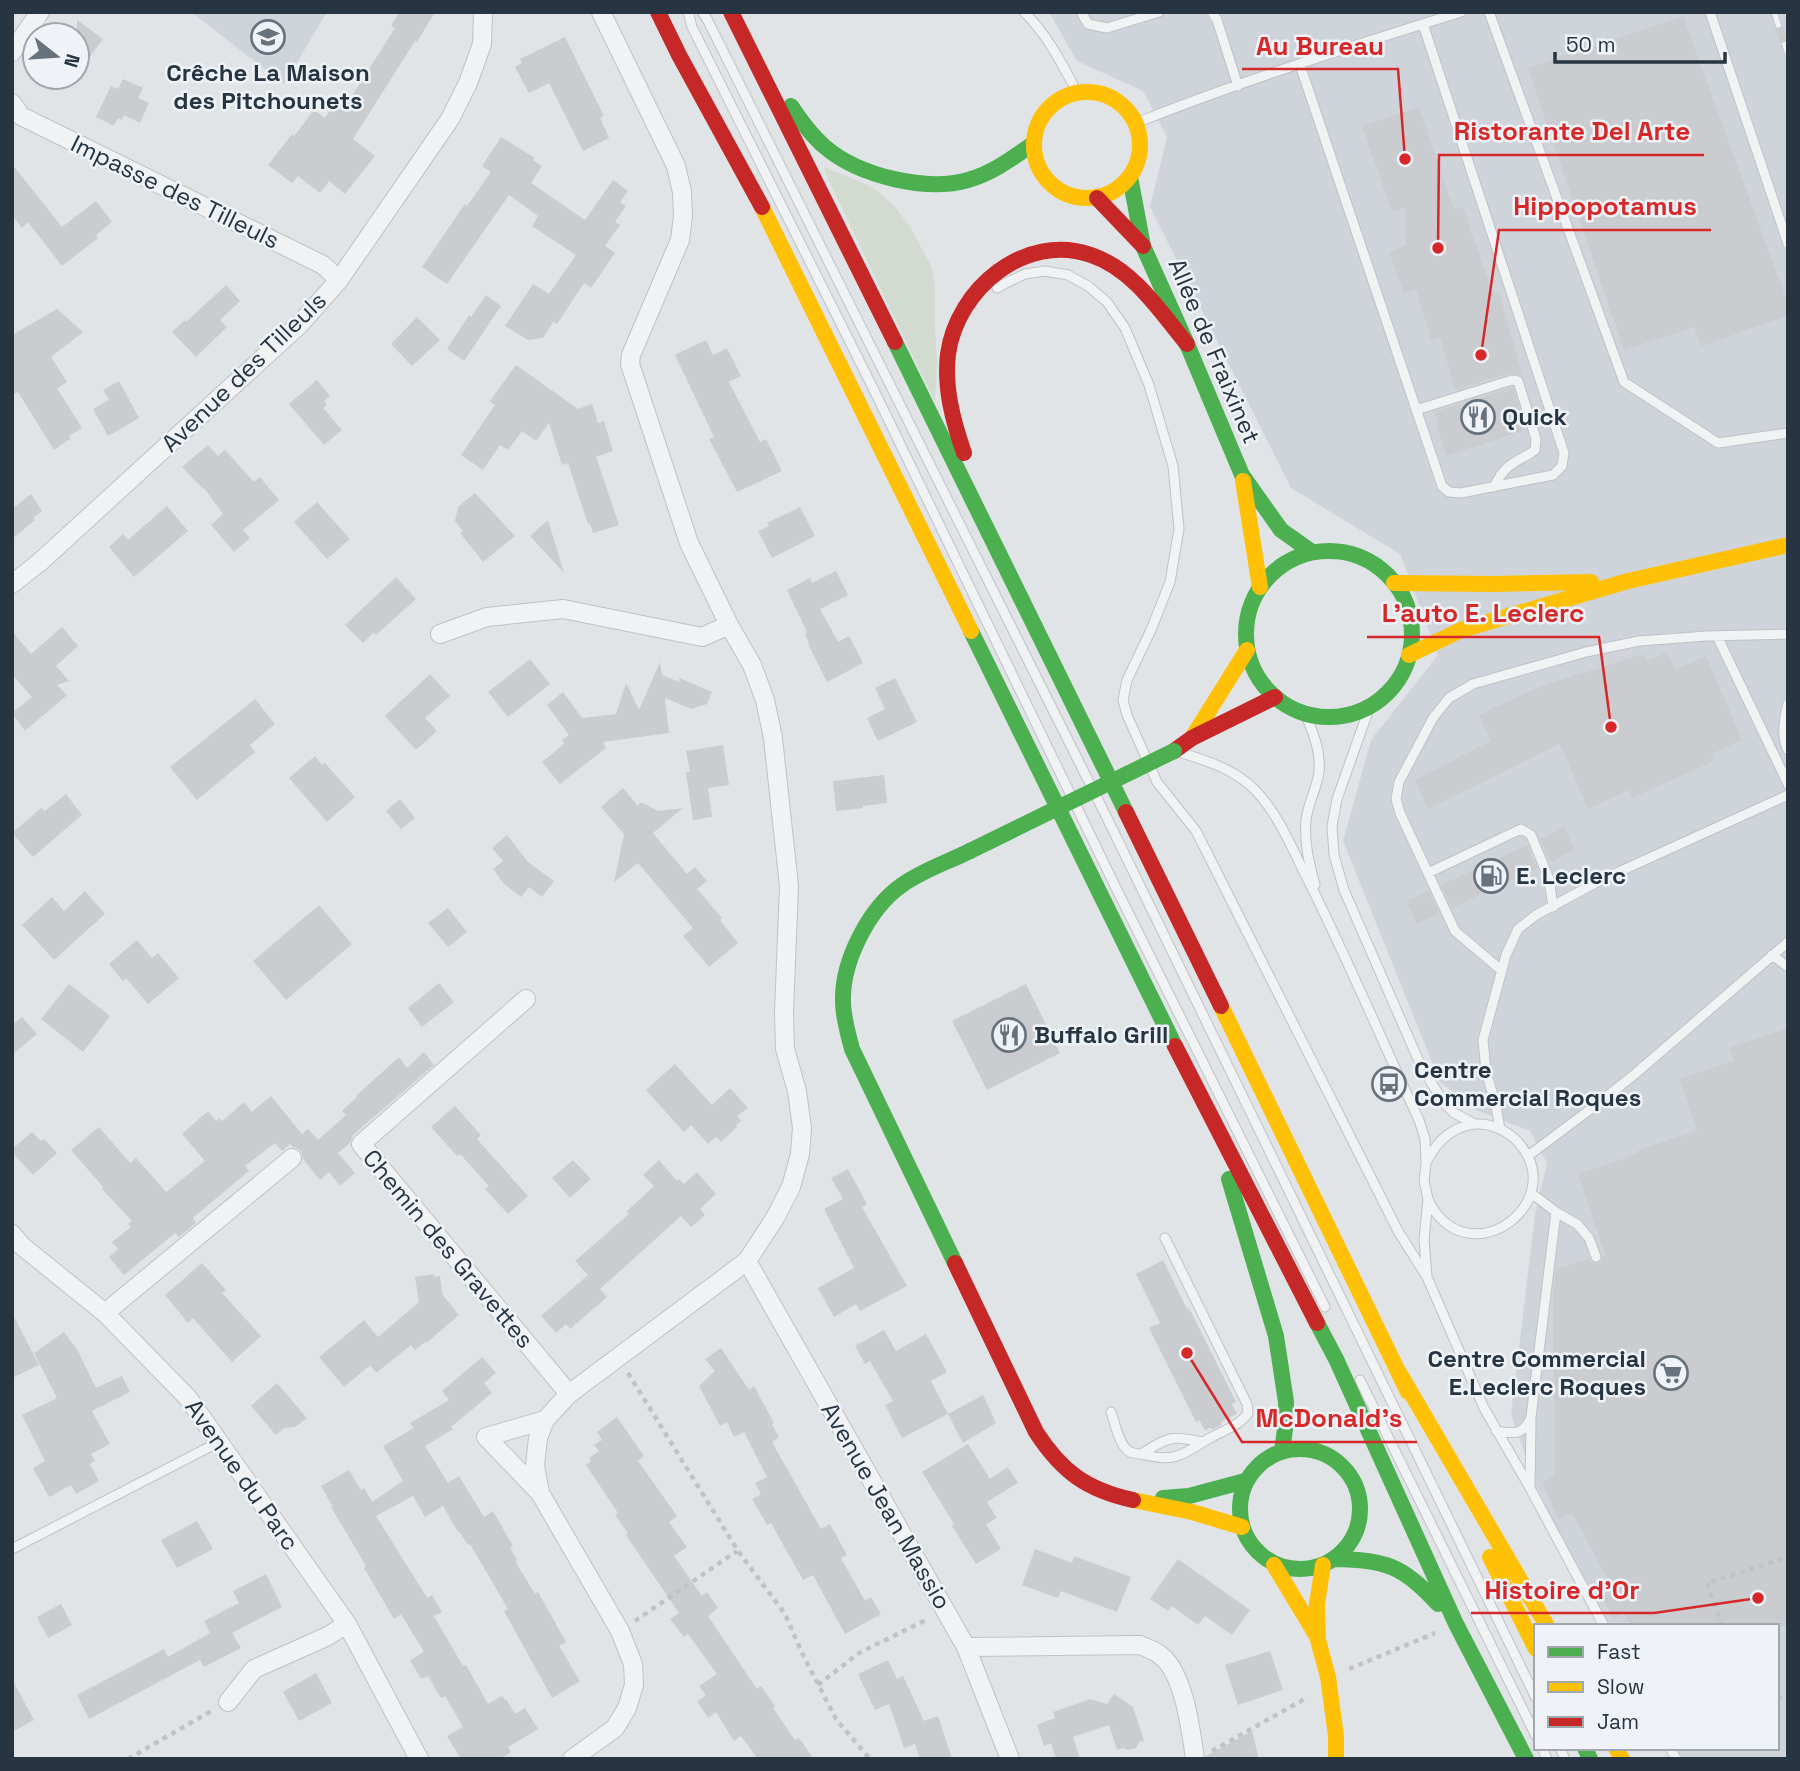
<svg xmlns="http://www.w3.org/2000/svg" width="1800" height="1771" viewBox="0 0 1800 1771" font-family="'Space Grotesk',sans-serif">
	<rect width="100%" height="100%" fill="#e1e4e7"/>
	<path fill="#cfd4db" d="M191 12H327L284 84Z
		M1049 12H1788V1759H1673L1668 1748H1777V1626H1606L1535 1484 1511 1414 1535 1214 1547 1163 1530 1131 1476 1110 1440 1082 1343 841 1371 740 1438 655 1400 554 1291 488 1150 207 1167 137 1143 91 1077 61Z"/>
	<path fill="#d3dbd1" d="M824 167 862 182 879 192 895 207 911 228 932 268 935 290V324L937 362 935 402 826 175Z"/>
	<path fill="#cacccf" d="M399 12H435L417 42 415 41 353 139 375 156 345 194 329 181 320 193 298 176 292 183 268 165 292 134 294 136 314 110 325 118 334 105 343 110 395 28 391 26Z
		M1683 16 1788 304V316L1701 346 1694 327 1624 350 1528 68Z
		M77 20 103 39 77 74Z
		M565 37 604 116 600 118 609 138 583 151 549 83 529 93 515 67 522 63 520 59Z
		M123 79 143 88 138 98 149 103 140 123 124 115 122 120 118 118 114 126 96 117 111 86 118 89Z
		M1419 107 1454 210 1463 207 1493 295 1499 293 1523 377 1519 374 1510 373 1455 390 1440 337 1431 340 1416 289 1404 293 1389 252 1406 245 1405 208 1392 212 1362 126Z
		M501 137 535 158 533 160 542 166 531 183 585 220 613 180 628 191 620 202 626 206 615 222 620 225 605 246 615 253 591 288 584 283 557 324 553 322 543 338 528 340 505 326 533 284 549 294 576 255 532 226 538 216 509 195 447 284 422 267 465 204 467 206 491 172 482 166Z
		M12 164 62 227 96 201 112 222 96 235 98 238 62 266 28 222 22 228 12 215Z
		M226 285 240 301 220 320 227 327 196 357 172 332 185 320 186 322Z
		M486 295 501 306 464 361 447 349 469 315 471 317Z
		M57 309 83 332 51 357 67 382 57 388 82 428 69 436 70 439 54 450 18 392 12 395V335Z
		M417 317 440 340 412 366 391 344Z
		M706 340 713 355 727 348 741 376 729 382 760 442 766 439 782 471 737 492 709 439 714 437 675 355Z
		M516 365 578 409 592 404 598 423 604 421 613 451 596 457 619 525 593 533 590 524H588L568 463 562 465 549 423 536 441 522 431 508 450 500 445 483 470 461 455 495 405 490 401Z
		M317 380 330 396 324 401 327 405 323 408 342 430 324 445 289 404Z
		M119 381 139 418 108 436 93 409 109 400 103 390Z
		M1513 387 1525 430 1446 456 1436 423H1438L1434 412Z
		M208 445 218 456 225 450 254 482 260 477 279 500 243 530 250 538 234 552 211 525 223 514 204 488 203 489 182 467Z
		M475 493 515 536 483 562 460 533 463 531 455 521 458 507Z
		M31 494 42 511 33 518 35 520 12 539V509Z
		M317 502 350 539 327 559 294 522Z
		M167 506 188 531 134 577 109 547 123 534 128 540Z
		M800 507 815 536 772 558 758 531 769 526 767 523Z
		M548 520 564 573 530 536Z
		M836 571 848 595 820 609 838 642 849 636 863 663 827 682 808 644H809L805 634 807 632 787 590 810 578 812 583Z
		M396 577 416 599 376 635 374 632 363 643 345 625Z
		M62 627 78 646 56 666 69 681 57 685 67 695 25 731 12 713 32 697 12 674V631L31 654Z
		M1667 652 1675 670 1706 656 1742 740 1711 754 1714 761 1632 798 1629 790 1588 809 1560 744 1428 809 1415 780 1491 741 1479 715 1541 686 1644 654 1647 661Z
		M530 659 550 684 508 717 488 692Z
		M660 662 662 675 679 682 680 678 712 692 707 704 691 709 665 698 669 733 603 742 606 748 560 784 542 762 564 744 562 740 569 735 547 705 563 692 582 718 616 714 626 683 639 710Z
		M430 674 450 696 425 718 437 731 416 750 385 716Z
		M895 678 917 722 878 741 867 718 885 709 875 688Z
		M255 699 275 724 250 745 255 752 197 800 170 767Z
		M723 745 729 785 708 788 712 817 693 820 686 772H690L686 751Z
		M315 756 322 765 325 763 355 797 327 822 289 778Z
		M884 775 887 803 863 806V808L836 811 833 781Z
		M623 788 638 806 641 802 658 811 683 808 653 833 687 874 695 867 707 881 697 889 722 918 720 920 738 943 709 967 683 936 693 928 638 863 614 882 624 834 601 807Z
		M66 794 82 815 33 857 12 833 41 808 45 811Z
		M400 799 415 818 401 829 386 811Z
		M1565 827 1574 850 1550 862 1540 839Z
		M507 835 528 862 554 881 542 897 529 887 521 897 504 884 493 869 503 861 492 848Z
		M1527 845 1537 868 1452 908 1441 885Z
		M85 891 105 914 54 960 22 925 52 897 64 911Z
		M1429 891 1439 914 1416 924 1407 901Z
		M319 905 352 944 286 1000 253 961Z
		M448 908 467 932 448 947 428 923Z
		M137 940 152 958 158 953 179 978 148 1004 126 978 123 981 109 964Z
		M439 983 454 1002 422 1027 408 1008Z
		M69 984 110 1016 83 1052 41 1019Z
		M1026 984 1060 1053 987 1090 952 1021Z
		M22 1017 37 1034 12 1055V1025Z
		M1788 1028V1626H1631L1624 1613 1613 1619 1597 1586 1608 1581 1599 1563 1572 1513 1559 1519 1542 1483 1555 1476 1553 1292 1556 1269 1589 1259 1592 1263 1598 1264 1602 1261 1603 1255 1605 1254 1578 1174 1639 1153 1638 1150 1697 1131 1680 1079 1734 1061 1729 1047Z
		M424 1052 434 1065 353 1135 350 1143 338 1153 355 1173 340 1186 329 1172 320 1180 303 1159 301 1151 297 1148 293 1147 290 1144 282 1151 275 1143 245 1166 249 1171 195 1216 193 1218 196 1223 179 1237 175 1233 124 1275 109 1257 118 1249 112 1242 131 1227 128 1224 132 1221 102 1189 103 1187 71 1150 99 1127 130 1163 136 1158 166 1192 205 1161 182 1134 208 1111 216 1121 219 1118 222 1121 244 1102 252 1112 271 1096 302 1134 308 1129 318 1140 346 1115 342 1111 357 1097 356 1096 399 1057 407 1068Z
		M675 1064 712 1105 730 1088 748 1108 737 1116 741 1121 736 1125 737 1127 721 1142 716 1137 708 1144 691 1125 684 1132 646 1090Z
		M455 1106 481 1135 477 1139 528 1196 508 1214 485 1189 489 1186 460 1154 457 1156 431 1127Z
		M32 1132 41 1141 44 1139 57 1153 33 1175 12 1152V1149Z
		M573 1160 591 1179 570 1198 552 1178Z
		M659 1160 677 1181 679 1179 684 1184 697 1172 716 1194 700 1209 705 1215 691 1227 681 1216 600 1289 607 1297 570 1329 566 1324 556 1333 541 1316 588 1275 575 1261 629 1214 627 1211 654 1186 643 1175Z
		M848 1169 867 1204 862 1207 907 1286 860 1311 856 1304 834 1317 818 1288 854 1268 824 1209 843 1199 831 1178Z
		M1163 1260 1187 1309 1189 1308 1236 1402 1232 1404 1237 1414 1222 1421 1221 1425 1213 1429 1210 1428 1205 1430 1199 1420 1196 1422 1149 1328 1160 1323 1136 1274Z
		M202 1263 226 1290 222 1293 261 1336 232 1362 193 1318 188 1323 165 1295Z
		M434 1274V1277L440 1276 442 1294 459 1315 426 1343 425 1342 415 1350 411 1345 376 1373 370 1365 344 1387 319 1357 364 1320 378 1337 419 1302 415 1277Z
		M12 1313 39 1365 12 1378Z
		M884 1330 896 1351 926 1334 947 1372 931 1381 948 1414 902 1438 885 1405 893 1401 870 1361 865 1364 855 1346Z
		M64 1332 78 1351 96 1388 122 1376 130 1392 92 1411 110 1444 91 1454 95 1461 90 1464 99 1481 76 1494 71 1485 49 1497 33 1468 45 1461 22 1415 57 1398 34 1353Z
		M721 1348 749 1390 754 1386 774 1423 772 1424 779 1437 772 1442 821 1529 830 1524 847 1555 841 1558 865 1601 871 1597 881 1614 845 1634 813 1575 803 1580 771 1523 767 1525 752 1499 761 1494 755 1483 767 1477 744 1432 734 1437 727 1422 720 1426 699 1386 715 1371 705 1359Z
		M482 1357 496 1373 484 1383 492 1393 451 1427 453 1429 425 1446 448 1483 459 1476 484 1517 493 1511 513 1546 510 1548 517 1560 515 1561 535 1594 538 1592 566 1642 559 1646 580 1681 552 1698 504 1611 508 1609 470 1544 468 1545 459 1531 458 1532 443 1506 425 1517 413 1496 376 1516 426 1596 428 1598 432 1595 442 1612 434 1616 463 1666 466 1665 488 1704 502 1696 505 1700 506 1699 515 1714 525 1708 538 1729 508 1747 511 1752 500 1759H461L447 1736 463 1727 445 1696 441 1698 428 1676 421 1679 410 1660 424 1652 401 1614 394 1619 364 1568 366 1566 331 1507H333L321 1486 349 1470 361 1490 364 1488 372 1502 403 1481 383 1446 414 1428 410 1423 449 1400 442 1391Z
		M277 1383 307 1418 295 1427 284 1428 276 1435 251 1406Z
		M983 1395 996 1423 963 1443 948 1414Z
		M617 1417 644 1456 638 1461 677 1516 669 1522 687 1547 674 1556 702 1596 707 1592 718 1608 708 1616 757 1689 761 1686 775 1706 773 1708 795 1740 799 1738 814 1759H758L741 1736 734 1741 716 1712 708 1718 697 1701 706 1695 699 1686 717 1674 688 1634 684 1637 670 1619 679 1613 626 1535 628 1533 615 1515 618 1513 586 1465 591 1461 589 1458 599 1451 594 1445 602 1440 597 1432Z
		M968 1444 990 1479 1008 1467 1018 1483 987 1502 997 1518 986 1524 1001 1549 976 1564 952 1526 954 1524 922 1472Z
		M197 1521 213 1549 177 1568 161 1540Z
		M1035 1549 1072 1563 1074 1556 1131 1577 1117 1612 1061 1591 1058 1598 1022 1585Z
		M1178 1559 1250 1610 1232 1635 1205 1616 1198 1625 1172 1606 1168 1611 1150 1599Z
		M266 1574 282 1607 232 1633 241 1648 204 1667 200 1660 89 1719 77 1695 164 1649 168 1657 210 1633 204 1621 239 1603 233 1591Z
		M61 1604 72 1625 48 1638 37 1617Z
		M1270 1651 1283 1690 1238 1705 1225 1665Z
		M888 1660 897 1679 903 1676 924 1721 938 1716 952 1759H920L915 1744 904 1748 889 1704 875 1710 858 1674Z
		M316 1673 332 1703 299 1721 283 1692Z
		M12 1679 34 1720 12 1732Z
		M1114 1694 1133 1707 1144 1741 1139 1742 1136 1748 1128 1750 1123 1748 1117 1750 1109 1725 1073 1737 1080 1759H1056L1051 1743 1044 1746 1037 1725 1055 1718 1053 1712 1090 1699 1107 1704Z
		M1252 1731 1259 1759H1206V1756Z"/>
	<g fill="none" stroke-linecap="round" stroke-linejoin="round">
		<g stroke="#bfc2c5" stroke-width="11">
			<path id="lane" d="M688 12 692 27 871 384 1117 890 1325 1307
				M702 12 707 19 1108 820 1536 1698
				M1024 12C1047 34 1062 64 1077 92
				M1081 12 1088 24 1107 28 1159 12
				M1212 12 1217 20 1238 86
				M1489 12 1624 382 1718 443 1788 433
				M1710 12 1788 244
				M1300 65 1442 486 1449 492 1461 493 1553 475 1562 466 1564 453 1423 24
				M1136 123C1242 81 1352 46 1461 12
				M997 288 1006 283 1025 274 1045 271 1068 275 1088 286 1107 302 1125 328 1149 385 1173 466 1179 529 1170 582 1151 630 1127 680 1123 700 1127 715 1157 782 1196 831 1398 1231 1427 1277 1484 1408 1530 1488 1604 1626
				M1416 410 1512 380 1518 381 1536 439 1535 450C1525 458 1512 461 1504 471 1500 475 1497 481 1494 487
				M1717 636 1788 784
				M1788 704C1784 717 1781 737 1788 750
				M1370 706 1337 799 1332 826 1334 855 1344 890 1421 1066 1444 1103 1454 1113 1475 1124
				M1305 714C1313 732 1321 751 1319 772 1317 788 1308 803 1306 820 1304 842 1309 863 1315 885
				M1179 752C1207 761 1235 769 1255 790 1280 816 1293 851 1309 882 1348 960 1382 1041 1419 1120L1425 1139 1426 1163 1424 1181 1428 1199 1424 1240 1427 1276
				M1428 873 1521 829 1531 835 1549 879 1553 907
				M1772 955 1788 967
				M1501 970 1455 931 1400 813 1396 799 1399 782 1433 718 1449 698 1473 684 1586 652 1639 641 1707 636 1788 634
				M1500 1129 1496 1106 1486 1071 1483 1040 1506 955 1518 929 1536 915 1601 880 1788 795
				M1528 1156 1596 1105 1635 1074 1788 942
				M1427 1161C1437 1141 1452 1126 1476 1124 1490 1123 1505 1130 1515 1139 1572 1195 1481 1271 1436 1213 1433 1209 1430 1204 1428 1199
				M1531 1193 1556 1212 1577 1224 1589 1238 1596 1257
				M1360 1380 1536 1736
				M1111 1412C1115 1423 1119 1446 1130 1452 1135 1454 1141 1454 1146 1455 1177 1464 1188 1450 1212 1437 1225 1430 1240 1425 1248 1413L1247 1404 1165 1238
				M1496 1431C1514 1434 1524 1435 1531 1417L1556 1212
				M1141 1454C1169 1437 1170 1435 1202 1442
				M1530 1486 1531 1420
				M12 1549 219 1442
				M1542 1748 1547 1759
				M1560 1748 1565 1759
				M1670 1748 1676 1759"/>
		</g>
		<g stroke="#bfc2c5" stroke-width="20">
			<path id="street" d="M12 52 40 12
				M12 103 21 116 323 265 339 280
				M12 584 40 562 299 325 339 280 450 119 468 83 482 44 483 12
				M440 634 487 617 563 609 702 637 729 625
				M526 999 361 1144 569 1394
				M12 1234 22 1246 105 1313 188 1398 347 1624 419 1759
				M747 1261 966 1647 1010 1759
				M105 1313 292 1158
				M540 1493 486 1437 545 1420
				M966 1647 1140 1645C1146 1648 1154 1650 1160 1655 1184 1672 1191 1731 1195 1759
				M228 1702 254 1669 328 1636 347 1624
				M572 1759 615 1728 627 1708 634 1685 633 1664 620 1631 540 1493 535 1465 538 1438 545 1420 569 1394 747 1261 775 1218 791 1187 800 1154 802 1128 797 1091 785 1049 784 1012 789 886 773 738 765 700 752 665 729 625 689 543 630 364 631 355 680 240 683 216 682 192 676 166 601 12"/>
		</g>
		<path stroke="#bfc3c6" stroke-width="4.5" stroke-dasharray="5 5" stroke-linecap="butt" d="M628 1373 738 1551 785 1614 803 1655 836 1719 870 1759
			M635 1621 737 1551
			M1722 1626 1707 1583 1788 1557
			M1349 1669 1435 1633
			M818 1685 859 1653 928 1619
			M1777 1697 1788 1699
			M1212 1751 1308 1697
			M128 1759 213 1710"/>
		<use href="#lane" stroke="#f1f2f3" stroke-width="9"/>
		<use href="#street" stroke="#f1f2f3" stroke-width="18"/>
		<path stroke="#4caf50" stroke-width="16" d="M791 106C801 121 812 136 825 147 859 176 926 192 968 180 993 173 1014 157 1034 143
			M1130 177 1143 246 1187 344 1242 475 1281 530 1312 552
			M895 342 1126 812
			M1246 634a83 83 0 1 1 166 0a83 83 0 1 1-166 0Z
			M971 631 1175 1046
			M1229 1179 1276 1336 1286 1402V1421L1282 1452
			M955 1263 852 1049C848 1033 843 1018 843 1001 842 961 869 908 902 885 923 870 948 862 970 851
			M1317 1323 1336 1359 1456 1624 1526 1759
			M1240 1509a60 60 0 1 1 120 0a60 60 0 1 1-120 0Z
			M1163 1498 1189 1496 1245 1481
			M1334 1559C1385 1560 1403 1565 1438 1604
			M1585 1748 1590 1759"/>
		<path stroke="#ffc107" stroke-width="16" d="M1034 145a53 53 0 1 1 106 0a53 53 0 1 1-106 0Z
			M762 207 971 631
			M1243 481 1260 587
			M1394 583 1493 584 1591 582
			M1409 655 1461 630 1628 581 1788 545
			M1192 738 1247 650
			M1221 1006 1408 1392
			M1400 1374 1547 1626
			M1133 1500 1192 1512 1242 1527
			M1490 1557 1536 1649
			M1274 1565 1318 1638
			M1323 1565 1317 1604 1318 1640 1328 1677 1336 1736V1759
			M1616 1748 1622 1759"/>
		<path stroke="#c62828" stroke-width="16" d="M658 12 679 55 762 207
			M731 12 895 342
			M1097 198 1143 246
			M964 453C953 421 944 388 948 354 957 289 1025 232 1091 255 1133 269 1160 311 1187 344
			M1174 751 1192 738 1275 697
			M1126 812 1221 1006
			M1175 1046 1317 1323
			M955 1263 1036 1432C1062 1472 1087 1490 1133 1500"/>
		<g stroke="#caccce" stroke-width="8">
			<path id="rail" d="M1774 12 1788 54
				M1787 12 1788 16"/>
		</g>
		<use href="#rail" stroke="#eff3f7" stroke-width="5" stroke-dasharray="16" stroke-linecap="butt"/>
		<path stroke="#4caf50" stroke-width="16" d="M970 851 1174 751"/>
	</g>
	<defs>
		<g id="school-ring" transform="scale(1.75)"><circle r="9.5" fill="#eff3f7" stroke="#68727c" stroke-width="1.5"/><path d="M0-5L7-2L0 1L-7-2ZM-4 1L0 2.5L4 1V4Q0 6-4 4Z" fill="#68727c"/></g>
		<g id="restaurant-ring" transform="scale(1.75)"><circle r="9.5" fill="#eff3f7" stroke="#68727c" stroke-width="1.5"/><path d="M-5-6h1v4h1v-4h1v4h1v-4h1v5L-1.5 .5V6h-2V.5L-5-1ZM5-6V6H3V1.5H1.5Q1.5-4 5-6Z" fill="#68727c"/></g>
		<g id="fuel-ring" transform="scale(1.75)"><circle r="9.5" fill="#eff3f7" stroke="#68727c" stroke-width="1.5"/><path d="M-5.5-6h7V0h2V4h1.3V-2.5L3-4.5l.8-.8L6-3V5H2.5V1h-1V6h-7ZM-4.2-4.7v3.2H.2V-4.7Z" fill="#68727c"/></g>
		<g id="bus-ring" transform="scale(1.75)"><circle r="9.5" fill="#eff3f7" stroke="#68727c" stroke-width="1.5"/><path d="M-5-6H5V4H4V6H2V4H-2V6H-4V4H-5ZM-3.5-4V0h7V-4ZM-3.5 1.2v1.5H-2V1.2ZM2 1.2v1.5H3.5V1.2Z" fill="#68727c"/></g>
		<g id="supermarket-ring" transform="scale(1.75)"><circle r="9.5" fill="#eff3f7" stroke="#68727c" stroke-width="1.5"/><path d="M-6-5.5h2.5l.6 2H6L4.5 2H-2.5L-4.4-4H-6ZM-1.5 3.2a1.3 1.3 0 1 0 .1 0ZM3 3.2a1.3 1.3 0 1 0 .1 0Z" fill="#68727c"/></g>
	</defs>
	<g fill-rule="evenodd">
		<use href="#school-ring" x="268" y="37"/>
		<use href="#restaurant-ring" x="1478" y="417"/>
		<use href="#fuel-ring" x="1491" y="876"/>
		<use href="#restaurant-ring" x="1009" y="1035"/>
		<use href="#bus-ring" x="1389" y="1084"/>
		<use href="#supermarket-ring" x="1671" y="1373"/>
	</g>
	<g text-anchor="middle" stroke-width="5" stroke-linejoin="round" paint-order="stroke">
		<g font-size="24" font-weight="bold" fill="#273442" stroke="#eff3f7" text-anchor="start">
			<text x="268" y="81" text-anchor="middle">Crêche La Maison<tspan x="268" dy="28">des Pitchounets</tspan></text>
			<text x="1502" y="425">Quick</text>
			<text x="1516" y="884">E. Leclerc</text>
			<text x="1034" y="1043">Buffalo Grill</text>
			<text x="1414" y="1078">Centre<tspan x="1414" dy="28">Commercial Roques</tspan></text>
			<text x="1646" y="1367" text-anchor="end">Centre Commercial<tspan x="1646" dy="28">E.Leclerc Roques</tspan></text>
		</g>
		<g font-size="24" fill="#273442" stroke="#eff3f7">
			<text transform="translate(175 192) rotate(26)" y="8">Impasse des Tilleuls</text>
			<text transform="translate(1214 351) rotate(67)" y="8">Allée de Fraixinet</text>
			<text transform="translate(244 372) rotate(-44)" y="8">Avenue des Tilleuls</text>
			<text transform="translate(448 1249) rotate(50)" y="8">Chemin des Gravettes</text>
			<text transform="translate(242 1475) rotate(55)" y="8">Avenue du Parc</text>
			<text transform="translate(886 1506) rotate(60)" y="8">Avenue Jean Massio</text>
		</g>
	</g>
	<path fill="none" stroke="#d62828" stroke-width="2.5" d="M1405 159L1398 69H1242M1438 248L1439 155H1704M1481 355L1499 230H1711M1611 727L1599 637H1367M1187 1353L1242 1442H1417M1758 1598L1654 1613H1471"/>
	<g fill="#d62828" stroke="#eff3f7" stroke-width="2.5">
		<circle cx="1405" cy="159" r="7"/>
		<circle cx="1438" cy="248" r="7"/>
		<circle cx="1481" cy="355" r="7"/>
		<circle cx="1611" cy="727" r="7"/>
		<circle cx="1187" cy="1353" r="7"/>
		<circle cx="1758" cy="1598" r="7"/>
	</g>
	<g font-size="26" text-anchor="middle" font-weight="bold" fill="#d62828" stroke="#eff3f7" stroke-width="5" stroke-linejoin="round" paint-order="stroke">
		<text x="1320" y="55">Au Bureau</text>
		<text x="1572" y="140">Ristorante Del Arte</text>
		<text x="1605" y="215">Hippopotamus</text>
		<text x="1483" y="622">L'auto E. Leclerc</text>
		<text x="1329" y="1427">McDonald's</text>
		<text x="1562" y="1599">Histoire d'Or</text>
	</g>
	<rect width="1800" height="1771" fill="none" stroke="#273442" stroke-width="28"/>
	<rect x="1534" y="1624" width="245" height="126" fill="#eff3f7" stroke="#9fa7af" stroke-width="2"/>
	<rect x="1548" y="1647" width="35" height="10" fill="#4caf50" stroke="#9fa7af" stroke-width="2"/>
	<text x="1597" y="1659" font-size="21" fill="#273442">Fast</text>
	<rect x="1548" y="1682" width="35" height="10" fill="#ffc107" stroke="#9fa7af" stroke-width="2"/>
	<text x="1597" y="1694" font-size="21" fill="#273442">Slow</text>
	<rect x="1548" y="1717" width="35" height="10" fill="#c62828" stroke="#9fa7af" stroke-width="2"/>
	<text x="1597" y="1729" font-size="21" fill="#273442">Jam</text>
	<g transform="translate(56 56) rotate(107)"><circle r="33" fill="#eff3f7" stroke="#9fa7af" stroke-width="2"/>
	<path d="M0-5L12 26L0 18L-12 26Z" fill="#68727c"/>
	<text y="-10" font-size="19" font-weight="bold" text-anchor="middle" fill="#273442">N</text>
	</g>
	<path d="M1555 52v10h170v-10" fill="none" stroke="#273442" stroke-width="3.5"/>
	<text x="1566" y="52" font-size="21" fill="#273442" stroke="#eff3f7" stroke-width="5" paint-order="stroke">50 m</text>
</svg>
